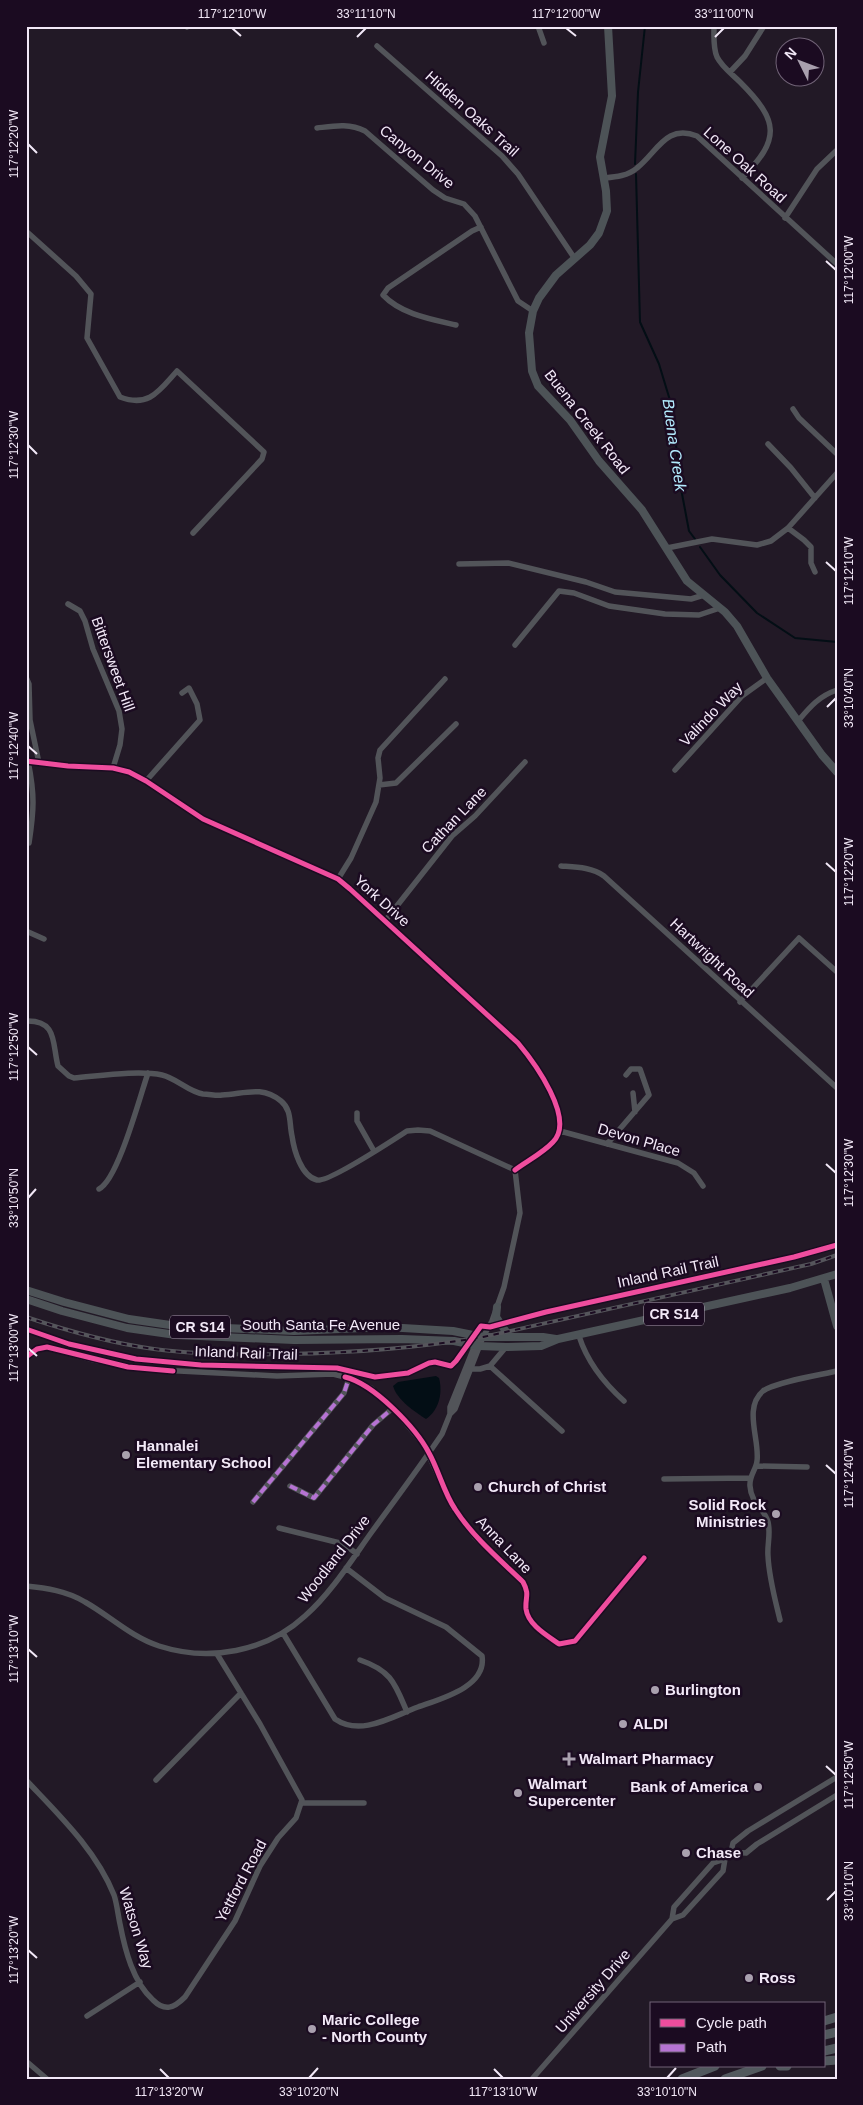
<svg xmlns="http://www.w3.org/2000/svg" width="863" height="2105" viewBox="0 0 863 2105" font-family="Helvetica,sans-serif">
	<rect width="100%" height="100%" fill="#221926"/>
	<path fill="#030e15" d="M436 1376 439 1378C443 1393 439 1410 426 1419 415 1412 397 1400 393 1386L398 1382Z"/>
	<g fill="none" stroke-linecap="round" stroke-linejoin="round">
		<path stroke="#030e15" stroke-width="2" d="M635 164 638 92 645 26
			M636 174 640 322 659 364 672 407 680 483 689 531 695 539
			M700 547 720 575 757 613 795 638 837 642"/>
		<path stroke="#525459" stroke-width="5.5" d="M186 26 187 27
			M538 26 544 43
			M714 26C714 36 713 48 717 57 722 67 732 74 740 82 779 121 781 139 742 178
			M377 46 502 156 518 174 575 259
			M730 72 745 56 764 26
			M317 128C334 126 349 123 365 131L433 190 445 198 464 204 475 216 518 301 533 311
			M604 178C615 177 628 176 637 168 658 151 666 124 697 136L837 264
			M785 218 817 169 837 150
			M26 231 76 276 91 294 87 338 120 397C149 408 159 391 177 371L264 452 262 459 193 533
			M456 325C430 319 401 314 383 295L388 288 472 231 481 227
			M793 409 799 418 837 454
			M768 444 791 468 815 498
			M788 528 804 540 811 547V563L815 572
			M667 548 712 539 757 545 771 541 788 528 837 473
			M459 564 508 563 586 582 615 592 691 599 704 595
			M68 604 80 611 85 621 93 649 119 711 122 729 120 745 113 768
			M515 645 559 591 574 593 609 606 665 614 699 615 720 608
			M26 677 29 684 30 720 39 763
			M798 721C810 707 819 696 837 690
			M26 761 68 766 113 768 129 772 146 781 203 819 338 879 350 889 518 1043C534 1062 576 1119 553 1142 543 1153 527 1161 515 1170
			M28 761C35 795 34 810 29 843
			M675 770 742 696 767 678
			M146 781 200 720 197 704 189 688 182 693
			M379 785 396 783 456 724
			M561 866C575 867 592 867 604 876L837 1088
			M338 879 351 858 376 802 380 778 378 758 380 750 445 679
			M385 921 452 836 475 816 525 762
			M26 931 44 939
			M740 1002 799 938 837 972
			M26 1021C58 1020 52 1044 58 1066L69 1076 74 1078C99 1076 138 1070 162 1075 176 1078 189 1092 203 1094 210 1094 216 1096 222 1095 244 1094 261 1085 281 1101 292 1110 289 1123 292 1136 294 1150 301 1176 317 1180 328 1183 393 1140 407 1131L418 1130 430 1131 515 1170
			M633 1093 635 1112
			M357 1113V1121L374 1151
			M560 1131 678 1163 694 1173 703 1186
			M607 1144 649 1095 640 1069H631L626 1075
			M99 1189C118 1180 140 1096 148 1073
			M579 1336C587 1361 605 1384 624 1401
			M506 1347 490 1366 562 1431
			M26 1357 37 1349 47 1347 94 1360 141 1369 277 1376 333 1374 349 1378 371 1388 393 1408 424 1445 453 1508 475 1537 523 1582C530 1595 525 1597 526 1609 528 1625 548 1636 559 1644L575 1641 644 1558
			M472 1369H480L490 1366
			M450 1414V1407L475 1345 483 1337 492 1321 504 1287 520 1213 515 1170
			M757 1466 807 1467
			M664 1479 750 1478
			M290 1486 314 1498 373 1425 393 1408
			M253 1502 344 1393 349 1378
			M279 1528 344 1544 357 1554
			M26 1586C46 1588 67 1591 85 1602 110 1616 131 1637 159 1646 209 1662 266 1652 305 1616 331 1593 351 1561 371 1533 395 1500 419 1468 442 1434L450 1414 455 1409 483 1337
			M780 1620C775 1599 769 1578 768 1556 767 1544 771 1534 768 1522 765 1509 751 1504 750 1486 749 1476 756 1470 757 1461 760 1440 743 1408 763 1391 775 1382 820 1375 837 1371
			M283 1633 335 1719C361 1737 393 1716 418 1707 440 1699 487 1687 482 1656L446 1627 385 1598 346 1568
			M360 1660C392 1671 395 1684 407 1712
			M26 1780C58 1814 96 1850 114 1895 117 1904 118 1915 120 1924 125 1950 133 1982 153 2000 165 2012 174 2008 185 1997L235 1921 260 1866 278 1838 296 1818 302 1800 260 1724 217 1654
			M156 1780 241 1693
			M301 1803H364
			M731 1852 746 1853 757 1844 837 1795
			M672 1919 674 1907 713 1863 725 1859 731 1852 733 1843 748 1831 837 1777
			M87 2016 140 1982
			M26 2061 47 2079
			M532 2079 672 1919 683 1915 723 1871 725 1859"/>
		<path stroke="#4d5357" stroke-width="8" d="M608 26 612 96 600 157 606 191 607 211 599 233 590 245 556 275 539 298 533 311 529 333 532 371 538 386 570 420 599 461 642 510 687 581 725 612 737 626 767 678 822 755 837 772
			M824 1279 837 1326
			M26 1290 64 1302 129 1319 177 1326 294 1331 386 1327 453 1331 483 1337H543L556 1339
			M26 1299 62 1311 127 1328 176 1335 294 1340 402 1339 454 1341 479 1346 506 1347 541 1346 558 1339 790 1288 837 1274
			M497 1307 496 1317 509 1336"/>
		<path stroke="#52595e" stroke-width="9" d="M824 2021 837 2017
			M824 2035 837 2032
			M824 2051 837 2048
			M824 2061 837 2060
			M780 2066H787
			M682 2079 715 2066
			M725 2079 762 2066"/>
		<g stroke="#55555b" stroke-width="4">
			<path id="rail" d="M26 1317C68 1331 110 1343 154 1349 198 1355 243 1355 287 1354 353 1353 417 1348 483 1337L811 1264 837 1255"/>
		</g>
		<use href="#rail" stroke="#1b0b21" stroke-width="2" stroke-dasharray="5.5" stroke-linecap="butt"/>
		<path stroke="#b673d3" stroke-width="4" stroke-dasharray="8 4" stroke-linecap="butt" d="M290 1486 314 1498 373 1425 393 1408
			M253 1502 344 1393 349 1378"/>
		<g stroke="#1b0b21" stroke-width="8">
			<path id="cycleway" d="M26 761 68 766 113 768 129 772 146 781 203 819 338 879 350 889 518 1043C534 1062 576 1119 553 1142 543 1153 527 1161 515 1170
				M26 1329 69 1344 136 1359 201 1365 337 1368 375 1377 408 1373 429 1363 435 1362 451 1366 456 1361 481 1326 490 1327 546 1312 794 1257 837 1245
				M26 1357 37 1349 47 1347 128 1367 173 1371
				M345 1377C374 1384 416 1428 429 1453 439 1471 444 1493 455 1509 473 1537 499 1559 523 1582 530 1595 525 1597 526 1609 528 1625 548 1636 559 1644L575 1641 644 1558"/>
		</g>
		<use href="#cycleway" stroke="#ef4d9e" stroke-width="5"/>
	</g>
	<path fill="none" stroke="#f2e8f7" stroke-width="2" d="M232 28 241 36M566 28 576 36M357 37 366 28M715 37 724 28M28 144 37 153M826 261 836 270M28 445 37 454M826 562 836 571M827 707 836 698M28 746 37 754M826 863 836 872M28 1047 37 1055M826 1164 836 1173M28 1198 36 1189M28 1348 37 1356M826 1465 836 1474M28 1649 37 1657M826 1766 836 1775M827 1900 836 1891M28 1950 37 1958M160 2069 169 2078M494 2069 503 2078M309 2078 318 2068M667 2078 676 2068"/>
	<g fill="#a9a0ae" stroke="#1b0b21" stroke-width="2">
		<circle cx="126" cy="1455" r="5"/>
		<circle cx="478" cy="1487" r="5"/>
		<circle cx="776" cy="1514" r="5"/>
		<circle cx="655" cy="1690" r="5"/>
		<circle cx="623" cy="1724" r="5"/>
		<path d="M566.5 1751.5h5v5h5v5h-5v5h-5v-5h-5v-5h5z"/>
		<circle cx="758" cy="1787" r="5"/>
		<circle cx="518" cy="1793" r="5"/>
		<circle cx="686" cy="1853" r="5"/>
		<circle cx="749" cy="1978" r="5"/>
		<circle cx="312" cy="2029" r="5"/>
	</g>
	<g text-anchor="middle" stroke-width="5" stroke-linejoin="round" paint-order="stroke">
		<g fill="#1b0b21" stroke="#b2a6b7" stroke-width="1">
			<rect x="644" y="1302.5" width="60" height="23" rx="4"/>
			<rect x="170" y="1315.5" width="60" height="23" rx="4"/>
		</g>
		<g font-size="14" font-weight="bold" fill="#f2e8f7">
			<text x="674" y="1319">CR S14</text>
			<text x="200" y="1332">CR S14</text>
		</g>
		<g font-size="15" fill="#f2e8f7" stroke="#1b0b21">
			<text transform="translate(472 114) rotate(42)" y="5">Hidden Oaks Trail</text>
			<text transform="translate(417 157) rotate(39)" y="5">Canyon Drive</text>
			<text transform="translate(745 165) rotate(42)" y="5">Lone Oak Road</text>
			<text transform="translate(587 422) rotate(52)" y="5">Buena Creek Road</text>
			<text transform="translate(113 664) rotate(70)" y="5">Bittersweet Hill</text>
			<text transform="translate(711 714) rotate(-46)" y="5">Valindo Way</text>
			<text transform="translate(454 820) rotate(-46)" y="5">Cathan Lane</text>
			<text transform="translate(382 901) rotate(42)" y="5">York Drive</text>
			<text transform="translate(712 958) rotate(43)" y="5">Hartwright Road</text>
			<text transform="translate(639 1140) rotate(16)" y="5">Devon Place</text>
			<text transform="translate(668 1272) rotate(-12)" y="5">Inland Rail Trail</text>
			<text x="321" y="1330">South Santa Fe Avenue</text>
			<text transform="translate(246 1353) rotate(2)" y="5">Inland Rail Trail</text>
			<text transform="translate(504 1545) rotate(46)" y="5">Anna Lane</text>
			<text transform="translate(334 1559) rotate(-52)" y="5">Woodland Drive</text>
			<text transform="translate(241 1881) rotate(-62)" y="5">Yettford Road</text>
			<text transform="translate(136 1928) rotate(73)" y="5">Watson Way</text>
			<text transform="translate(593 1991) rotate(-49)" y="5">University Drive</text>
		</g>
		<g font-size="15" font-weight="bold" fill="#f2e8f7" stroke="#1b0b21" text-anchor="start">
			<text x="136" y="1451">Hannalei<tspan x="136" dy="17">Elementary School</tspan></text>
			<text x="488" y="1492">Church of Christ</text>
			<text x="766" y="1510" text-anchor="end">Solid Rock<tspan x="766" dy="17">Ministries</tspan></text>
			<text x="665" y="1695">Burlington</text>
			<text x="633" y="1729">ALDI</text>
			<text x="579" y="1764">Walmart Pharmacy</text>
			<text x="528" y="1789">Walmart<tspan x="528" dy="17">Supercenter</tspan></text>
			<text x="748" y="1792" text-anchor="end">Bank of America</text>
			<text x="696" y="1858">Chase</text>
			<text x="759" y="1983">Ross</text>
			<text x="322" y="2025">Maric College<tspan x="322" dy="17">- North County</tspan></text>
		</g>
		<g font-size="16" font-style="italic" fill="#b2eafd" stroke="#1b0b21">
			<text transform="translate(675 445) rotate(82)" y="6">Buena Creek</text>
		</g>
	</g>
	<rect width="863" height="2105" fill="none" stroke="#1b0b21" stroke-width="55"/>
	<rect x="650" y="2002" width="175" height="65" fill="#1b0b21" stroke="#716377"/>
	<rect x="660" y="2019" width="25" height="8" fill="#ef4d9e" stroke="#716377"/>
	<text x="696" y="2028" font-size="15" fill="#f2e8f7">Cycle path</text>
	<rect x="660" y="2044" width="25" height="8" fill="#b673d3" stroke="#716377"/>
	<text x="696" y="2052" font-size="15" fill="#f2e8f7">Path</text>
	<g transform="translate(800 62) rotate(312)"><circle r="24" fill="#1b0b21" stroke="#716377"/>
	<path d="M0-4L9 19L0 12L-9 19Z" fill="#a9a0ae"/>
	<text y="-8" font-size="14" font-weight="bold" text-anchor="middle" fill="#f2e8f7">N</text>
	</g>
	<rect x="28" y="28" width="808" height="2050" fill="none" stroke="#f2e8f7" stroke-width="2"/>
	<g font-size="12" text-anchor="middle" fill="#f2e8f7">
		<text x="232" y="18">117°12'10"W</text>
		<text x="366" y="18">33°11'10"N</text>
		<text x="566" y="18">117°12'00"W</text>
		<text x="724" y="18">33°11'00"N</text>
		<text transform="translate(14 144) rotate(-90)" y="4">117°12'20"W</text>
		<text transform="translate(849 270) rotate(-90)" y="4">117°12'00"W</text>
		<text transform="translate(14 445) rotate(-90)" y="4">117°12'30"W</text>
		<text transform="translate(849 571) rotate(-90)" y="4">117°12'10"W</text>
		<text transform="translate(849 698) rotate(-90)" y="4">33°10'40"N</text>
		<text transform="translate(14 746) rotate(-90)" y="4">117°12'40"W</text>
		<text transform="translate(849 872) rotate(-90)" y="4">117°12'20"W</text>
		<text transform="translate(14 1047) rotate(-90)" y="4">117°12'50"W</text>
		<text transform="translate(849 1173) rotate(-90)" y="4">117°12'30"W</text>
		<text transform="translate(14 1198) rotate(-90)" y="4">33°10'50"N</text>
		<text transform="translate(14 1348) rotate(-90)" y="4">117°13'00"W</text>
		<text transform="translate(849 1474) rotate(-90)" y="4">117°12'40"W</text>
		<text transform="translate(14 1649) rotate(-90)" y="4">117°13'10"W</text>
		<text transform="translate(849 1775) rotate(-90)" y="4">117°12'50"W</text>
		<text transform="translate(849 1891) rotate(-90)" y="4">33°10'10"N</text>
		<text transform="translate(14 1950) rotate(-90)" y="4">117°13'20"W</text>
		<text x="169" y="2096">117°13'20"W</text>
		<text x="309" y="2096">33°10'20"N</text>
		<text x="503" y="2096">117°13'10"W</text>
		<text x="667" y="2096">33°10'10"N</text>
	</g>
</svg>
